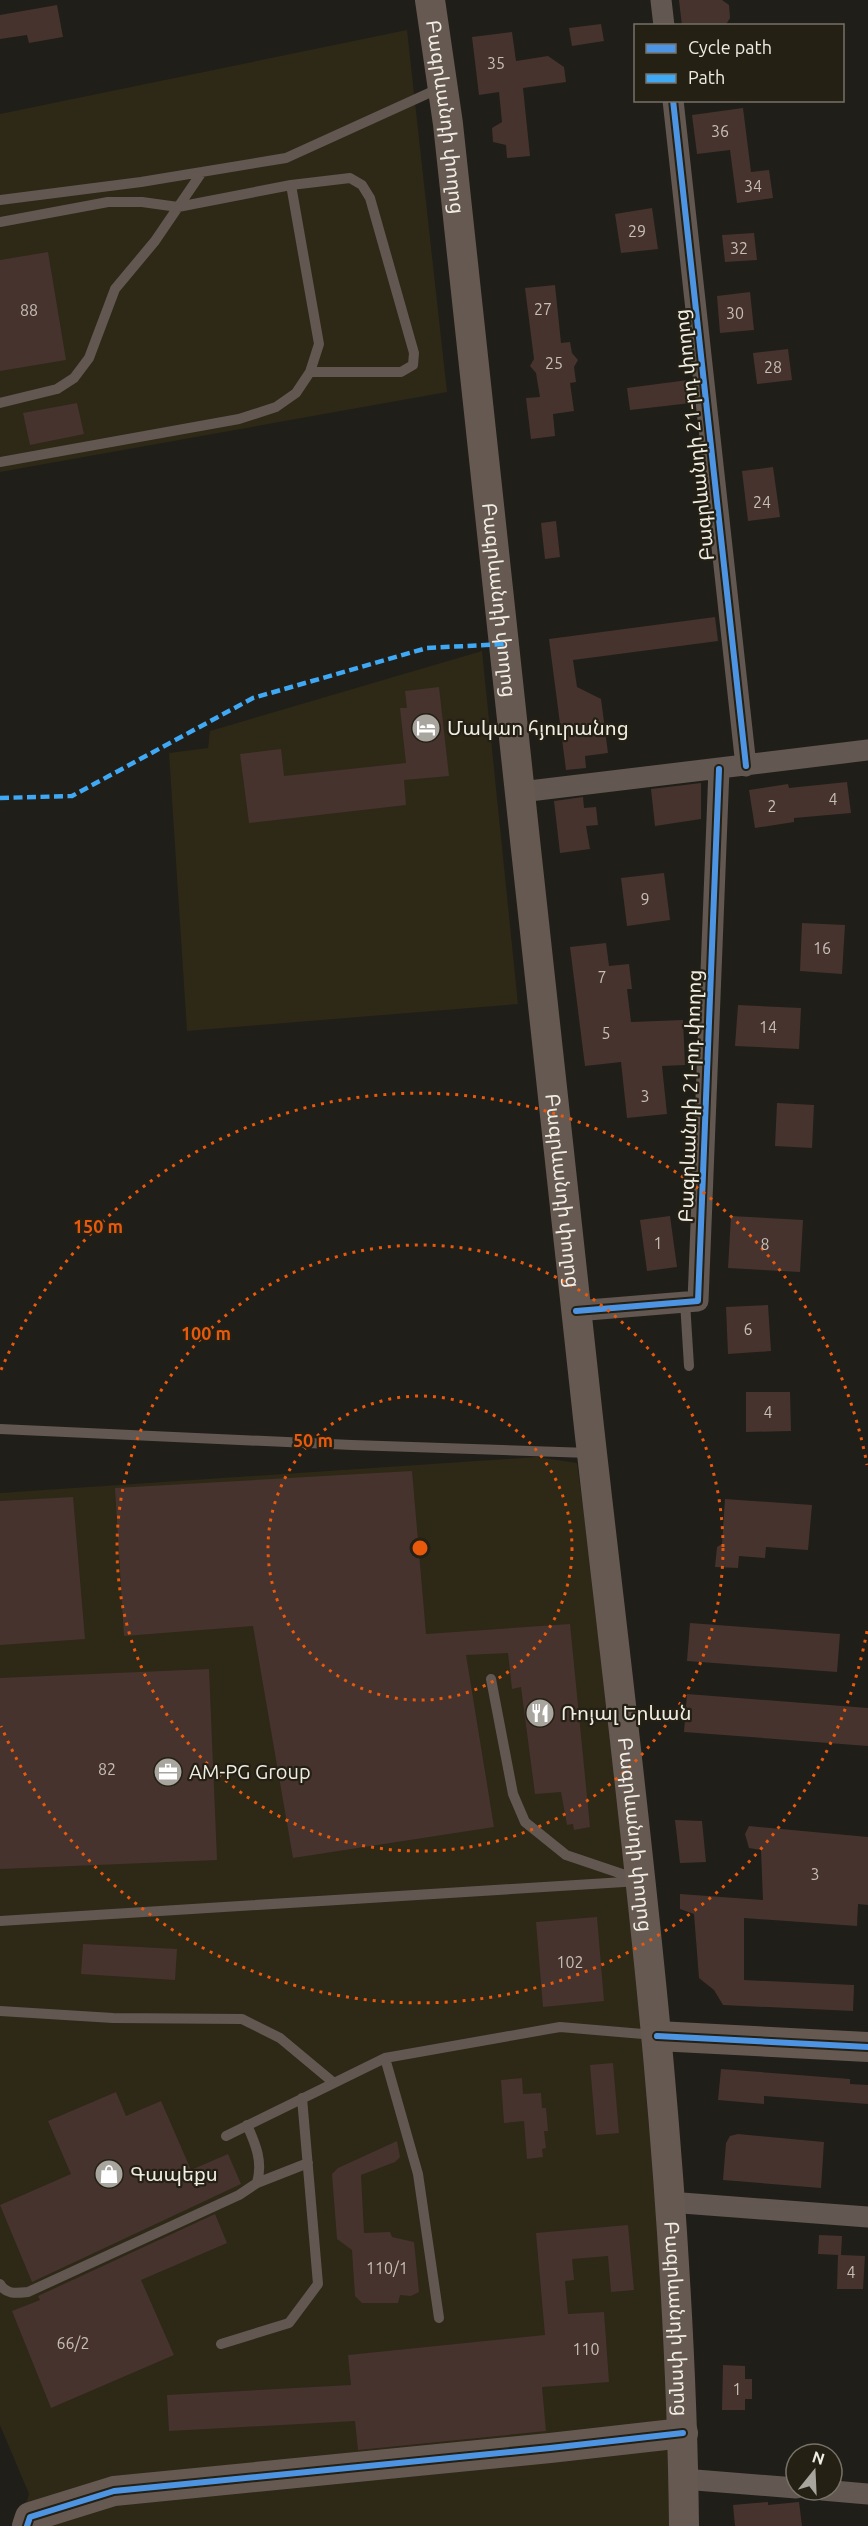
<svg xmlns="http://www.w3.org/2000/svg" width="868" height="2526" viewBox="0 0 868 2526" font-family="Ubuntu,'Noto Sans Armenian',sans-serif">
	<rect width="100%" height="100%" fill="#201e18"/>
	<path fill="#2e2817" d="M407 30 447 392 0 472V114Z
		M482 651 518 1004 187 1031 169 753 208 748 210 731Z
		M537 1457 577 1463 593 1583 643 2000 677 2526H19L29 2494 0 2425V1493Z"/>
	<path fill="#46332d" d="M679 0H722L729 5 730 18 725 26H682Z
		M57 5 63 37 29 43 27 35 0 39V15Z
		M601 24 604 41 572 46 569 28Z
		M512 32 516 61 548 56 564 67 566 82 523 88 530 156 507 158 506 145 493 142 492 128 502 122 499 92 479 95 472 37Z
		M743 108 751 172 769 170 773 198 737 203 730 150 697 154 692 115Z
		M652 208 658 249 621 253 615 214Z
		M754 233 757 260 725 262 722 235Z
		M48 252 66 360 0 371V260Z
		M555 285 561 343 570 342 572 353 578 360 574 367 576 382 570 383 574 411 553 414 555 436 531 439 526 398 540 397 536 373 530 366 534 359 525 288Z
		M750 292 754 330 720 333 717 296Z
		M788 349 792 380 757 384 753 353Z
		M688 380 691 403 630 410 627 388Z
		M77 403 84 434 30 445 23 413Z
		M773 467 780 517 748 521 742 471Z
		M556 521 560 557 545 559 541 523Z
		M715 617 718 641 573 660 577 687 601 699 608 753 585 756 586 768 566 770 549 639Z
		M439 687 449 776 404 780 406 805 249 823 240 754 281 749 284 776 406 763 400 708H407L405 691Z
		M847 782 851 813 794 818V822L755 828 749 790 788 784 789 788Z
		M701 783V819L655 826 651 789Z
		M583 797 584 808 596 807 598 825 586 826 590 849 560 853 554 801Z
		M664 873 670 920 627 926 621 878Z
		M802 923 845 925 842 974 800 971Z
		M606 943 609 966 629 964 632 989H627L631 1022 683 1020 685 1065 662 1066 667 1114 627 1118 621 1062 585 1066 570 947Z
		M738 1005 801 1008 799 1049 735 1046Z
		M777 1103 814 1105 812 1148 775 1146Z
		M670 1216 677 1267 647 1271 640 1220Z
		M731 1216 803 1220 800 1272 728 1268Z
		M768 1305 771 1351 728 1354 726 1307Z
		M746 1392H790L791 1431 746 1432Z
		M412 1471 426 1634 570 1624 590 1827 574 1830 573 1824 567 1825 561 1792 535 1794 521 1687 512 1689 508 1653 466 1655 494 1827 293 1858 253 1626 124 1636 115 1488Z
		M73 1497 85 1639 0 1645V1501Z
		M725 1499 812 1505 808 1550 766 1547 765 1558 739 1556 738 1568 715 1567 717 1547 722 1544Z
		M690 1623 840 1634 837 1672 687 1661Z
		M209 1669 217 1860 0 1869V1678Z
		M687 1694 868 1708V1746L684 1732Z
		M675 1820 702 1821 706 1862 680 1863Z
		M749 1826 868 1837V1905L858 1904 857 1926 744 1918V1980L854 1985 853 2011 723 2005 714 1990 699 1978 694 1914 680 1909V1894L763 1900 761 1850 749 1848 745 1834Z
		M597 1917 604 2001 543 2007 536 1922Z
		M83 1944 177 1949 175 1980 81 1974Z
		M613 2063 619 2133 596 2135 590 2065Z
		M721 2069 850 2079V2084L868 2085V2104L764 2096V2104L718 2100Z
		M522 2078 523 2094 541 2093 542 2108H546L548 2131H544L546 2148 542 2149 543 2157 527 2159 524 2121 504 2123 501 2080Z
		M116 2092 126 2116 161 2101 191 2170 228 2154 241 2184 32 2282 0 2205 71 2174 48 2121Z
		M738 2134 824 2142 821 2188 723 2180 726 2143 730 2136Z
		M397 2141 400 2157 395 2162 361 2175 364 2233 390 2232 392 2237 414 2242 419 2292 411 2296 400 2295 398 2303H362L355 2296 352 2250 337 2239 332 2174 338 2168Z
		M215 2214 227 2243 141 2280 174 2355 51 2408 12 2311 40 2300 38 2296Z
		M628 2225 634 2290 611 2292 608 2256 572 2259 574 2280 565 2281 568 2314 604 2312 609 2382 542 2387 546 2431 358 2450 355 2421 169 2431 167 2395 351 2385 348 2355 545 2335 536 2233Z
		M819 2235 842 2236 841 2255 865 2256 863 2289H837L838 2255 818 2254Z
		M723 2365 745 2366V2379H752V2399H745V2410H722Z
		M768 2502V2505L799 2502 802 2526H735L733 2505Z"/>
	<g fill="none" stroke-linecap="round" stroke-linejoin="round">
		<path stroke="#625751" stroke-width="10" d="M0 200 141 182 286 158 440 88
			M0 222 108 202H142L178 207 291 185
			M0 403 57 389 74 378 89 358 115 289 155 241 202 172
			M0 462 239 419 276 407 296 393 310 372 319 344 291 185 350 178 362 185 370 198 414 353 413 365 401 372H310
			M685 1302 689 1366
			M0 1429 352 1445 589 1453
			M491 1679 513 1794 525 1822 566 1855 637 1879
			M0 1921 640 1881
			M0 2011 113 2018 242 2019 280 2038 334 2083
			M385 2058 418 2174 439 2318
			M226 2136 385 2058 560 2027 655 2035
			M257 2183 308 2163
			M0 2284C6 2295 17 2293 28 2292L239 2195 257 2183C263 2162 256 2145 247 2125
			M221 2344 289 2323 318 2284 302 2098"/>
		<path stroke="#625751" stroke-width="21" d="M661 0 664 26
			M673 100 746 766
			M521 792 868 750
			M576 1311 698 1301 719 769
			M669 2202 868 2217
			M683 2479 796 2488
			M822 2490 868 2494"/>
		<g stroke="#665951" stroke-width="30">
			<path id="s1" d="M430 0 448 124C496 558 540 993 589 1427 630 1792 680 2158 684 2526"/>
			<path d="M657 2036 868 2047"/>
			<path d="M27 2526 30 2517 114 2491 550 2448 683 2433"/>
		</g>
		<path stroke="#3fa9f5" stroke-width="4.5" stroke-dasharray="9 4.5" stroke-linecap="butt" d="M0 798 72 796 253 698 427 648 505 644"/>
		<g stroke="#242014" stroke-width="10">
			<path id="cycleway" d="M673 100 746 766
				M576 1311 698 1301 719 769
				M657 2036 868 2047
				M27 2526 30 2517 114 2491 550 2448 683 2433"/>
		</g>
		<use href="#cycleway" stroke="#4d94e3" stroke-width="6"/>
	</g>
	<g fill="none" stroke="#e8590c" stroke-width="3" stroke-dasharray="3 6">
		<circle cx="420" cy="1548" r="152"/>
		<circle cx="420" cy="1548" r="303"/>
		<path d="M867 1631A455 455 0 0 1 1 1726M1 1370A455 455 0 0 1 867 1465"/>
	</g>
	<defs>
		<g id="hotel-disc" transform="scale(1.5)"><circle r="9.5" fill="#a7a59d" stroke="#242014"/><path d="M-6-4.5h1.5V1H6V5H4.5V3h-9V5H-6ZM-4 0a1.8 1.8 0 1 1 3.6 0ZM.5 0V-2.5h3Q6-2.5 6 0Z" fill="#fff"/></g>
		<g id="restaurant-disc" transform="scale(1.5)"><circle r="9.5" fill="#a7a59d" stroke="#242014"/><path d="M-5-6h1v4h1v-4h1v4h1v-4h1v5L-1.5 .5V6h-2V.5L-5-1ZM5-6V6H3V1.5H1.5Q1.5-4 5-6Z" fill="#fff"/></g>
		<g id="office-disc" transform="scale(1.5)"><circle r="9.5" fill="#a7a59d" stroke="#242014"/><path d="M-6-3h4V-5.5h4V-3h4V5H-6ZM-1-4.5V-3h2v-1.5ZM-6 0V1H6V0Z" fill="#fff"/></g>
		<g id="shop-disc" transform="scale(1.5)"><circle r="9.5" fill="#a7a59d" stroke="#242014"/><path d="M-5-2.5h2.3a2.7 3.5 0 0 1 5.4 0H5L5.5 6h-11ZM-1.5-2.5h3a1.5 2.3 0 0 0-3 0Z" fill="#fff"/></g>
	</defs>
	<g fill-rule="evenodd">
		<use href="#hotel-disc" x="426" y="728"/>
		<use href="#restaurant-disc" x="540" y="1713"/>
		<use href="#office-disc" x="168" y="1772"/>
		<use href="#shop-disc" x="109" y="2174"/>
	</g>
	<g text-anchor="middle" stroke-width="4.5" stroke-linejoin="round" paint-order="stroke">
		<g font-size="16" fill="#c6beb7">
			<text x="496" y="69">35</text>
			<text x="720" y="137">36</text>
			<text x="753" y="192">34</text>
			<text x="637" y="237">29</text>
			<text x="739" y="254">32</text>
			<text x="543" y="315">27</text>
			<text x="29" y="316">88</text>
			<text x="735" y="319">30</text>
			<text x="554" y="369">25</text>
			<text x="773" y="373">28</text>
			<text x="762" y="508">24</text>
			<text x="833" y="805">4</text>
			<text x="772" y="812">2</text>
			<text x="645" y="905">9</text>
			<text x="822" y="954">16</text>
			<text x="602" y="983">7</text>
			<text x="768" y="1033">14</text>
			<text x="606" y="1039">5</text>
			<text x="645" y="1102">3</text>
			<text x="658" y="1249">1</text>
			<text x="765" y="1250">8</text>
			<text x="748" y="1335">6</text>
			<text x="768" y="1418">4</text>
			<text x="107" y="1775">82</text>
			<text x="815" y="1880">3</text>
			<text x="570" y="1968">102</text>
			<text x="387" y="2274">110/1</text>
			<text x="851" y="2278">4</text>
			<text x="73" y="2349">66/2</text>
			<text x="586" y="2355">110</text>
			<text x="737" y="2395">1</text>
		</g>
		<g font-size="20" fill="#f0ede5" stroke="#242014">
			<text dy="7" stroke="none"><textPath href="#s1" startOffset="118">Բագրևանդի փողոց</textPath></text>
			<text transform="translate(694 435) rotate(-96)" y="7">Բագրևանդի 21-րդ փողոց</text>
			<text dy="7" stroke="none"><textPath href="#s1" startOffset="604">Բագրևանդի փողոց</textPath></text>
			<text transform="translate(690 1096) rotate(-88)" y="7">Բագրևանդի 21-րդ փողոց</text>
			<text dy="7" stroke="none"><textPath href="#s1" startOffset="1198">Բագրևանդի փողոց</textPath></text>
			<text dy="7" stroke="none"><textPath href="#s1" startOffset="1846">Բագրևանդի փողոց</textPath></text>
			<text dy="7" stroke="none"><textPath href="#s1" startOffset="2332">Բագրևանդի փողոց</textPath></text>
		</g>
		<g font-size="20" fill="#f0ede5" stroke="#242014" text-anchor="start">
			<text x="447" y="735">Մակաո հյուրանոց</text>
			<text x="561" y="1720">Ռոյալ Երևան</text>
			<text x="189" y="1779">AM-PG Group</text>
			<text x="130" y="2181">Գապեքս</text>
		</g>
	</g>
	<circle cx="420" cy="1548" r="9" fill="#e8590c" stroke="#242014" stroke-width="3"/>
	<g font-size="18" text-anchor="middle" font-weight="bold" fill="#e8590c" stroke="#242014" stroke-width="4.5" stroke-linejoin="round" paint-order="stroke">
		<text x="98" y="1233">150 m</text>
		<text x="206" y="1340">100 m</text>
		<text x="313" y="1447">50 m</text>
	</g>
	<rect x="634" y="24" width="210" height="78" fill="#242014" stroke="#767268" stroke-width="1.5"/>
	<rect x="646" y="44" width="30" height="9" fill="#4d94e3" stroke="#767268" stroke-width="1.5"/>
	<text x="688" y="54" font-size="18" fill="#f0ede5">Cycle path</text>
	<rect x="646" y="74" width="30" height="9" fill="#3fa9f5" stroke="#767268" stroke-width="1.5"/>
	<text x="688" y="84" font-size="18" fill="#f0ede5">Path</text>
	<g transform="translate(814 2472) rotate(18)"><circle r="28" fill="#242014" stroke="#767268" stroke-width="1.5"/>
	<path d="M0-4.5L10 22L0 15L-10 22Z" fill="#a7a59d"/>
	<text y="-9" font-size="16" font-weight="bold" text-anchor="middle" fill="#f0ede5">N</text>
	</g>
</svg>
